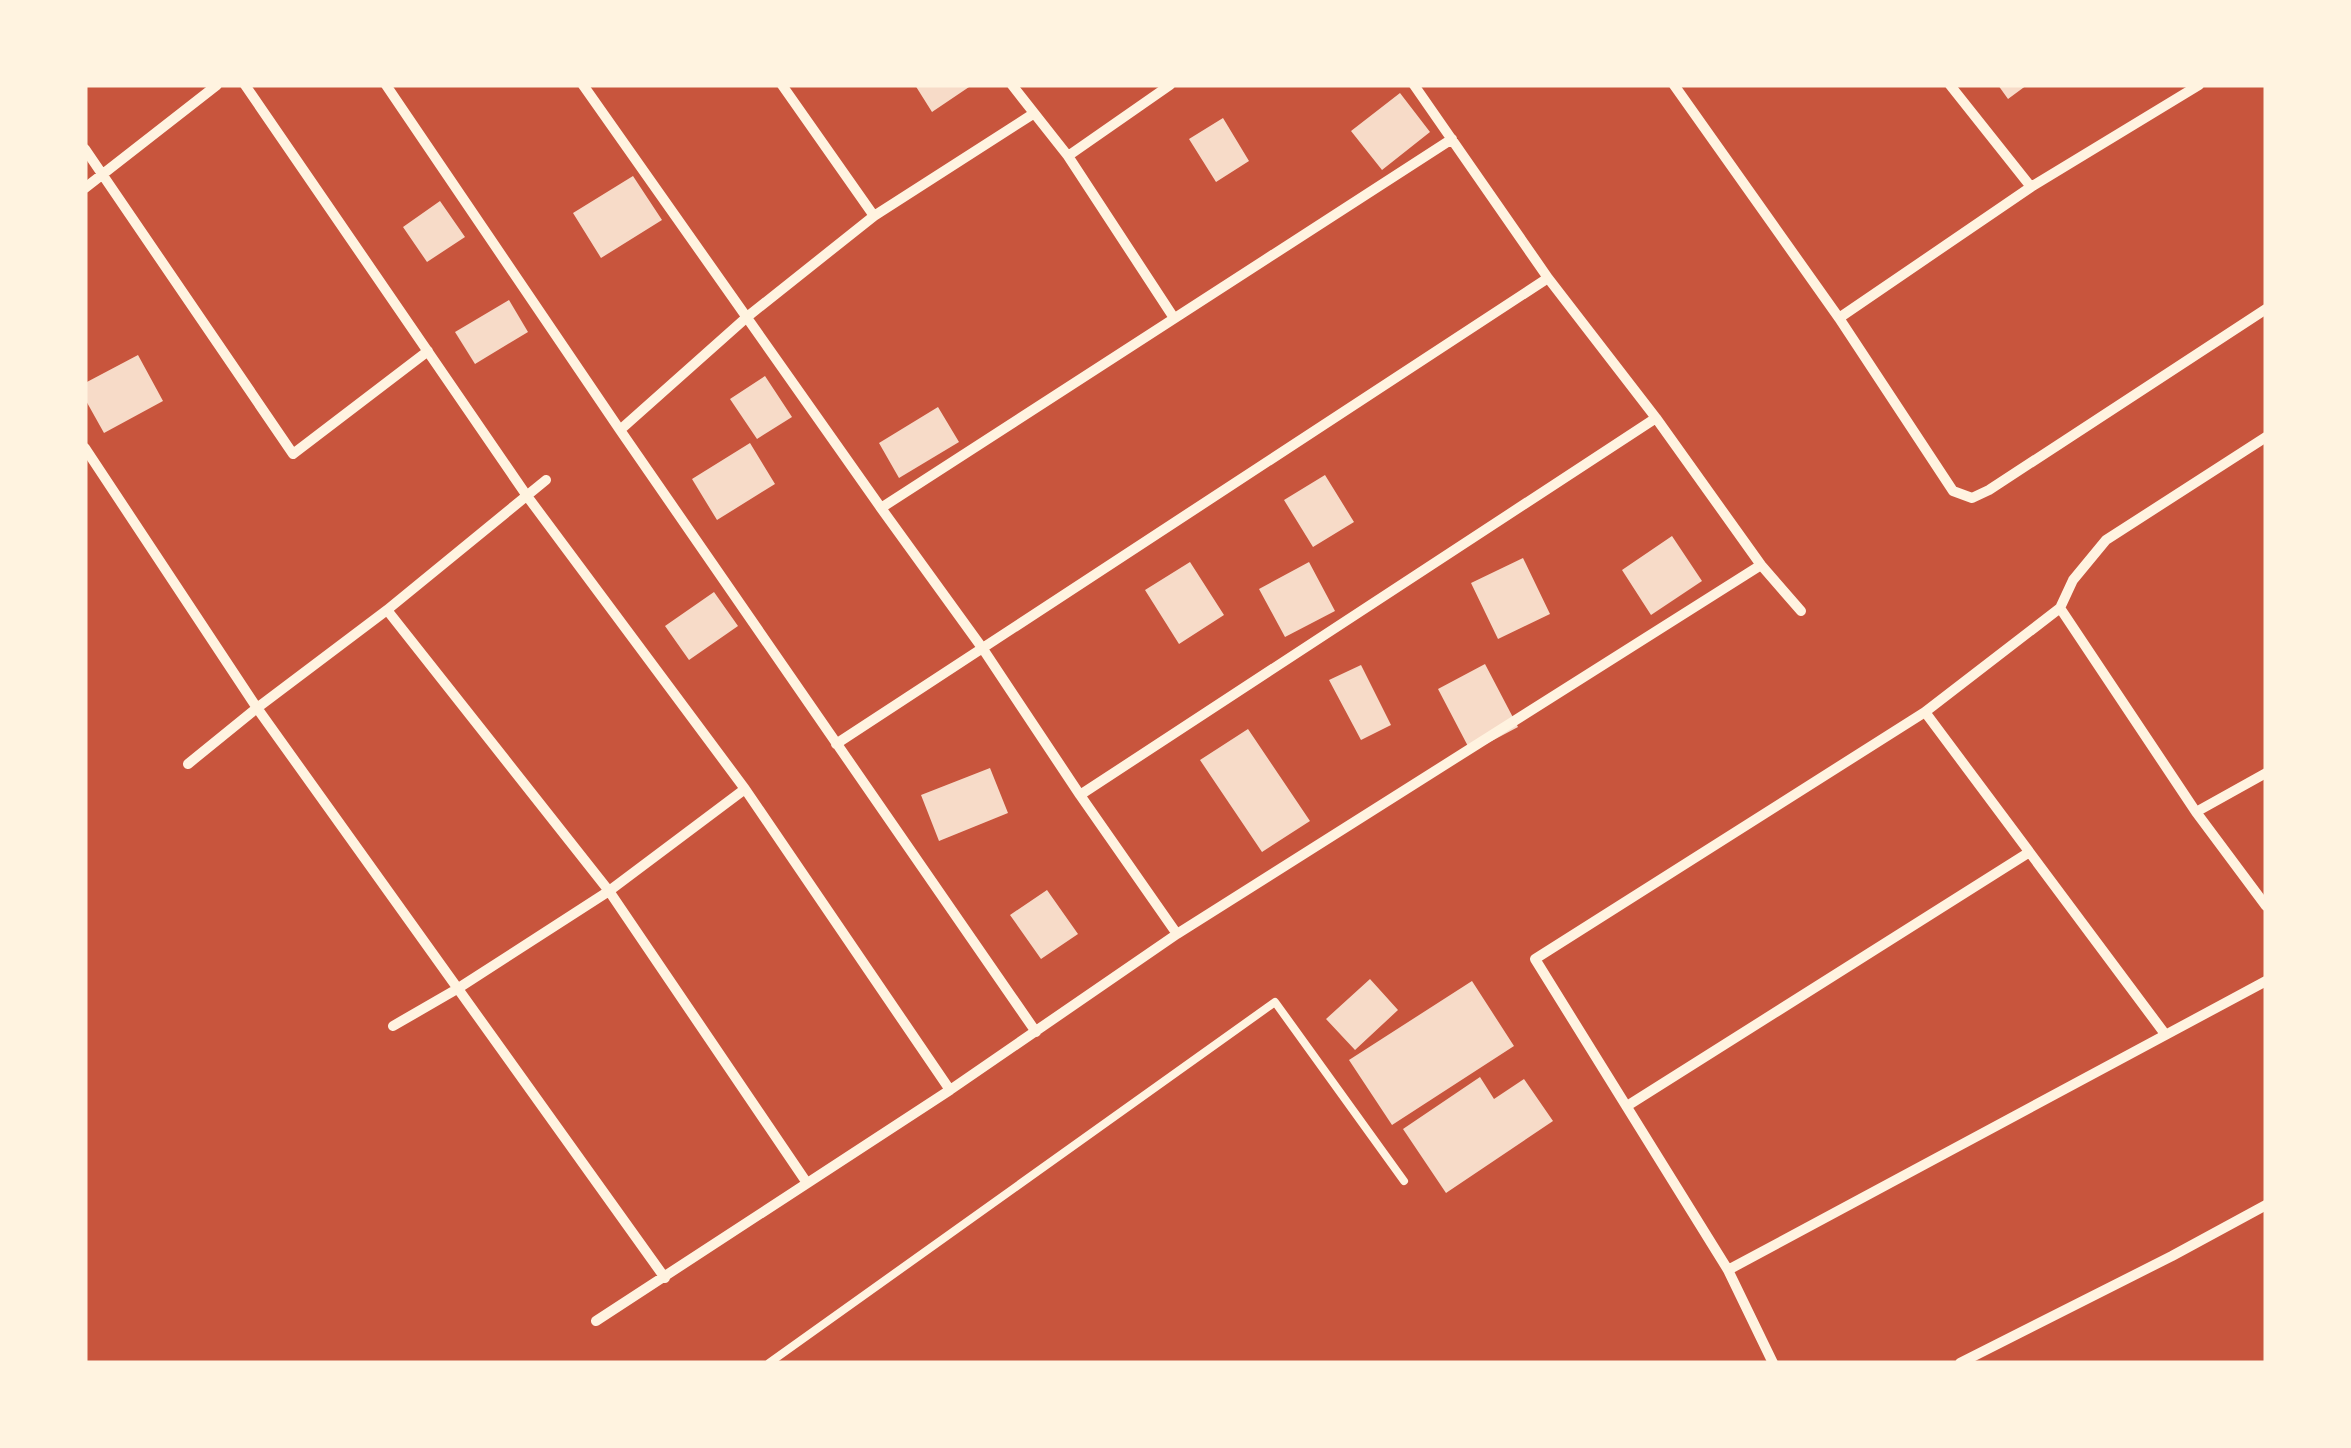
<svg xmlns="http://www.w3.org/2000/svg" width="2351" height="1448" viewBox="0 0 2351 1448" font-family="'Fira Sans',sans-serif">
	<rect width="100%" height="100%" fill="#c8553d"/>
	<path fill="#f7dbc8" d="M915 85H972L932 112Z
		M1998 85H2027L2008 99Z
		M1400 93 1430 132 1382 170 1351 131Z
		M1223 118 1249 161 1216 182 1189 139Z
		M633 176 662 220 601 258 573 213Z
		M440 201 465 237 427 262 403 227Z
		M509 300 528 332 475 364 455 332Z
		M138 355 163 401 104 433 85 399V383Z
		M765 376 792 417 757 439 730 399Z
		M938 407 959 442 899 478 879 443Z
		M750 443 775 484 717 520 692 479Z
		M1325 475 1354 522 1313 547 1284 500Z
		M1672 536 1702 581 1651 615 1622 570Z
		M1523 558 1550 614 1498 639 1471 583Z
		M1190 562 1224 615 1179 644 1145 590Z
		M1309 562 1335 611 1285 637 1259 589Z
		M714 592 738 626 689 660 665 626Z
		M1485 664 1518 727 1471 752 1438 689Z
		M1361 665 1391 725 1361 740 1329 680Z
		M1248 729 1310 821 1262 852 1200 760Z
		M990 768 1008 813 939 841 921 795Z
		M1047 890 1078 934 1041 959 1010 915Z
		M1370 979 1398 1010 1355 1050 1326 1019Z
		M1472 981 1514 1046 1392 1125 1349 1060Z
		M1480 1077 1494 1099 1524 1079 1553 1121 1446 1193 1403 1129Z"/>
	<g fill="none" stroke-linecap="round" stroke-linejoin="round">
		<path stroke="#fff3e0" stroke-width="8" d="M769 1363 1275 1002 1404 1181"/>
		<path stroke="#fff3e0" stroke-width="10" d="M245 85 527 496 745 789 950 1090
			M386 85 620 430 1036 1032
			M583 85 881 508 983 649 1080 795 1177 934
			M782 85 874 216
			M1012 85 1068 156 1174 318
			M1414 85 1548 278 1656 418 1761 565 1801 611
			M1674 85 1839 318 1953 491 1972 498 1989 490 2266 309
			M1950 85 2031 187
			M85 149 293 454 428 351
			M1068 156 1170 85
			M85 188 217 85
			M1839 318 2031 187 2199 85
			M620 430 747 317 874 216 1033 114
			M85 448 257 708 665 1278
			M881 508 1452 139
			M2060 608 2196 812 2266 906
			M387 610 609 891 807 1183
			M1925 712 2165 1034
			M836 744 1548 278
			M188 764 257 708 387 610 546 480
			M1080 795 1656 418
			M2196 812 2266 773
			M393 1026 457 989 609 891 745 789
			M1627 1106 2028 853
			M1728 1270 2266 981
			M596 1321 950 1090 1177 934 1761 565
			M1773 1363 1728 1270 1535 959 1925 712 2060 608 2073 580 2106 540 2266 437
			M1960 1363 2172 1256 2266 1205"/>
	</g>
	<rect width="2351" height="1448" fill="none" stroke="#fff3e0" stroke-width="175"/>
</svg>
